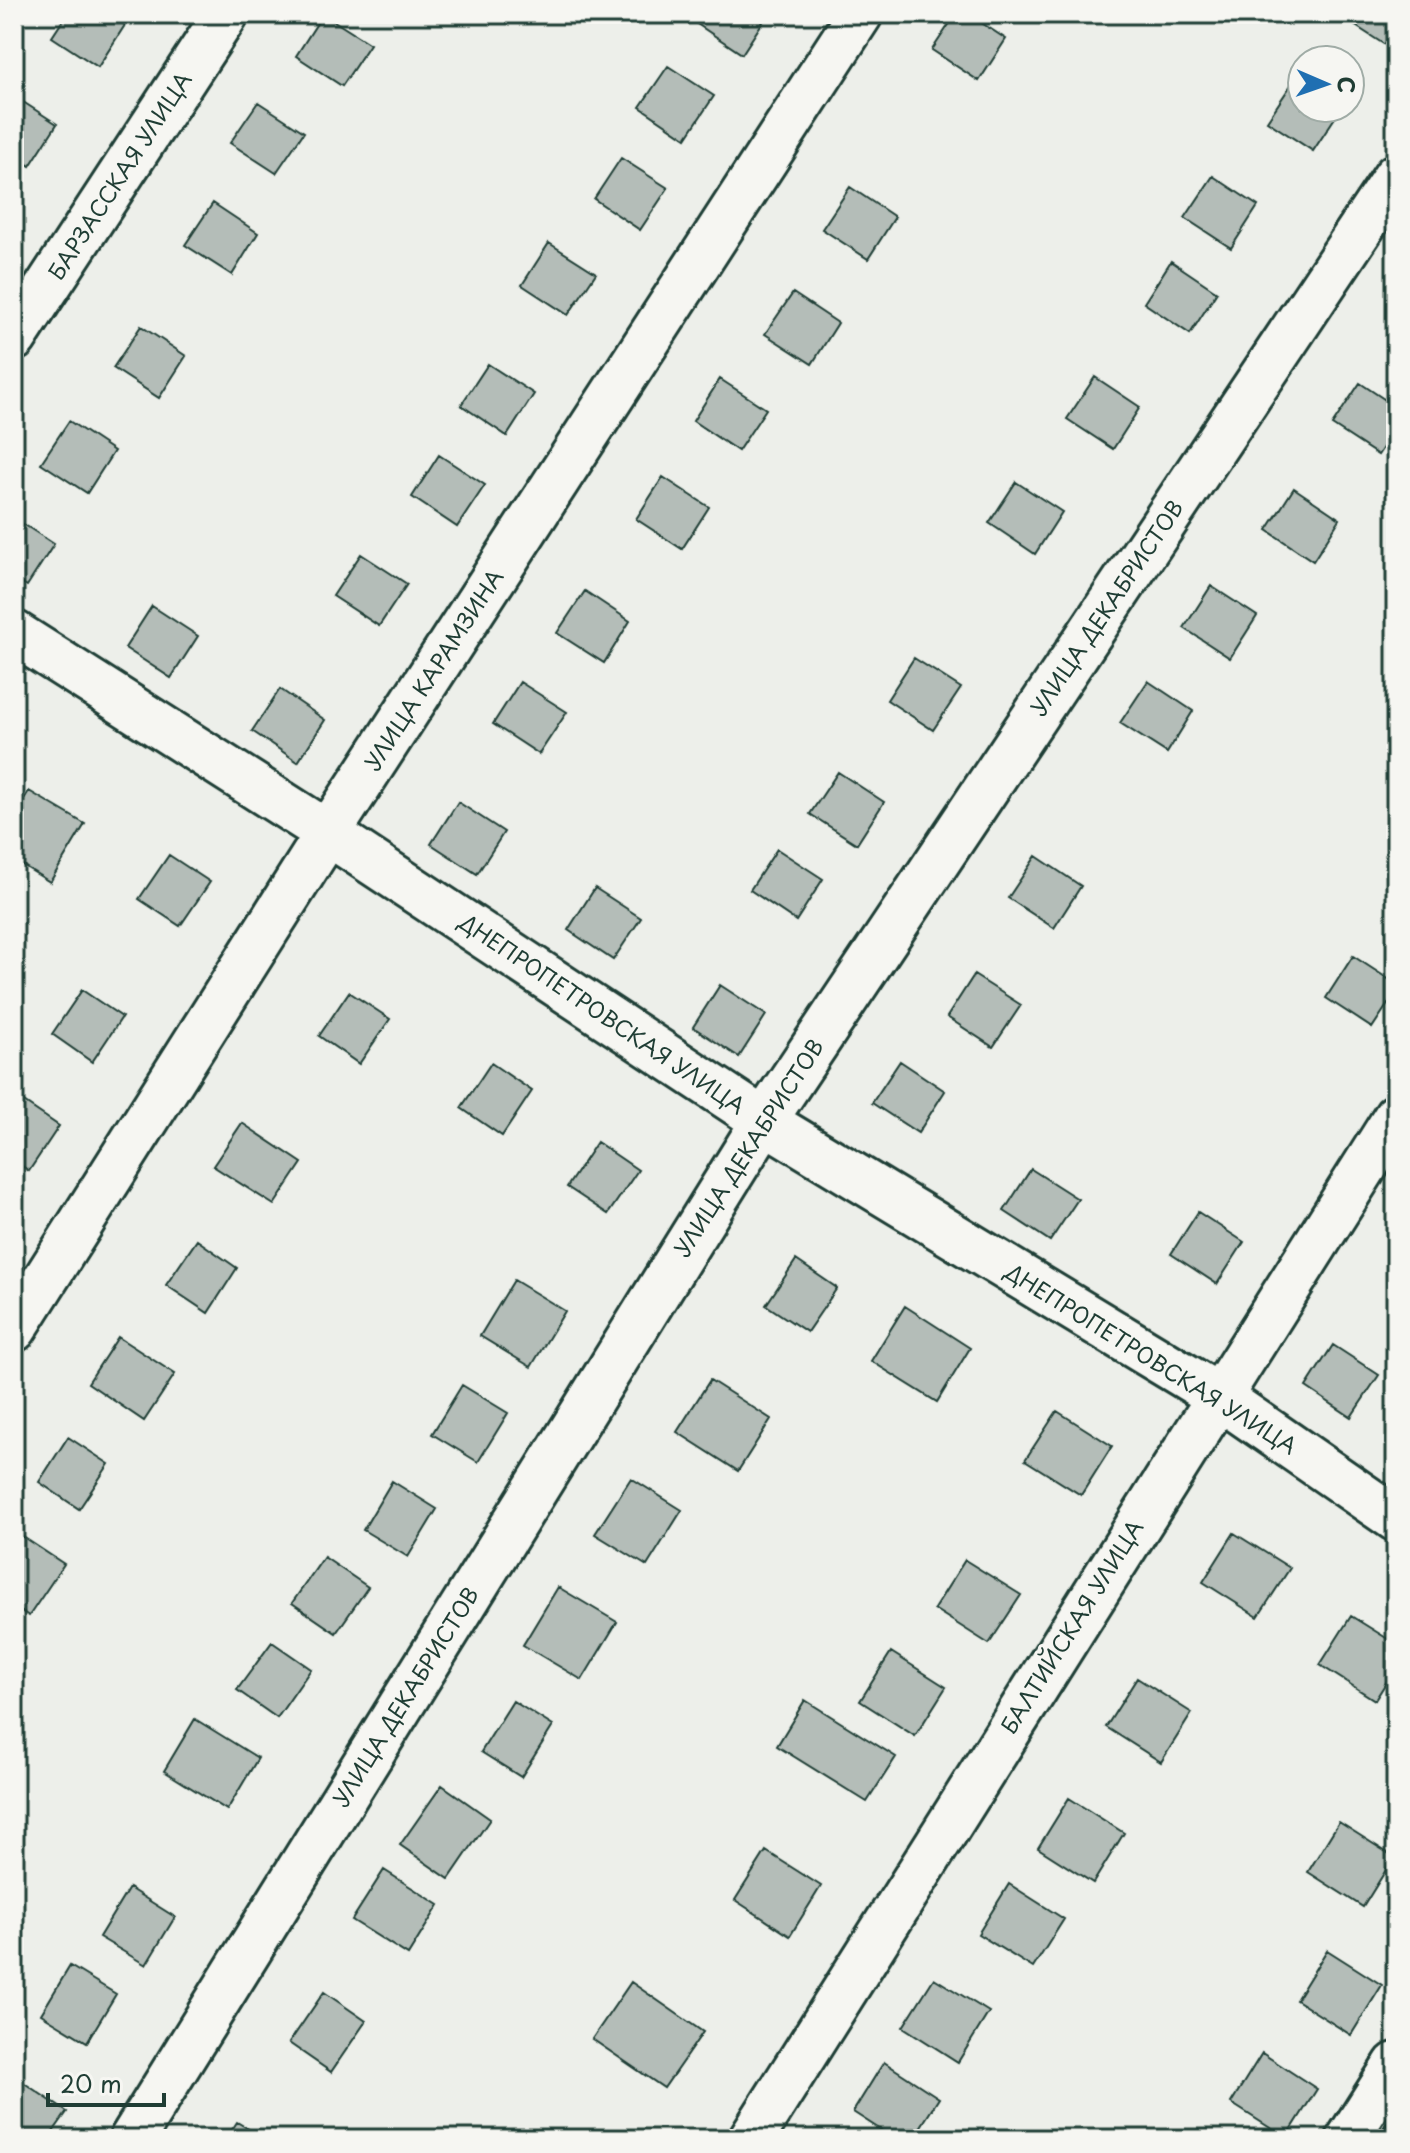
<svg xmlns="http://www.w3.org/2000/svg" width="1410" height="2153" viewBox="0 0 1410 2153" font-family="'Playpen Sans',sans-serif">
	<rect width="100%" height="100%" fill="#edefea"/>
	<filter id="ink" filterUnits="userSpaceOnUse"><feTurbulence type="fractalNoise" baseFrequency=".0125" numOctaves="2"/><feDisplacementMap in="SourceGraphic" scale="16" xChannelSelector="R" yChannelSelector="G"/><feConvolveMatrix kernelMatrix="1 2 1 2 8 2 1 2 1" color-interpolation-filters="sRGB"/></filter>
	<g filter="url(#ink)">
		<path fill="#b4bdb8" stroke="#1f3d34" stroke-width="2" d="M67 14H109L125 25 98 67 52 37Z
			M323 14 370 44 342 86 296 56Z
			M703 14H768L742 54 697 24Z
			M956 14H968L1006 39 979 81 932 50Z
			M1357 14H1396V52L1351 23Z
			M668 66 714 96 686 138 640 107Z
			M1295 79 1302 84V108L1340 110 1313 151 1267 121Z
			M14 96 57 124 30 166 14 155Z
			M258 102 304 132 276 173 230 143Z
			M621 158 668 188 640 230 594 199Z
			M1213 176 1258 206 1231 248 1185 218Z
			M850 187 895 217 868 259 822 229Z
			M213 203 258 233 232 275 185 245Z
			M549 243 596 273 568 315 522 285Z
			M1171 261 1217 292 1190 334 1144 303Z
			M793 293 838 323 812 364 765 334Z
			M141 326 186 356 159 398 113 368Z
			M488 364 534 394 507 436 461 405Z
			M1095 377 1140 407 1113 449 1067 419Z
			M720 379 766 409 738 451 693 421Z
			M1360 383 1396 407V428L1378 455 1332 425Z
			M69 421 114 451 87 493 41 463Z
			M439 455 485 485 457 527 412 497Z
			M663 477 709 507 682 549 636 519Z
			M1016 482 1062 512 1035 554 989 523Z
			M1294 488 1340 519 1313 561 1267 530Z
			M14 518 54 544 27 586 14 578Z
			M361 554 407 584 379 626 333 596Z
			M1211 586 1257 616 1230 658 1184 628Z
			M585 591 630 621 604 663 557 633Z
			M152 606 198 636 171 678 125 648Z
			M914 658 961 688 933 730 887 700Z
			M1148 681 1193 711 1167 753 1120 723Z
			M520 682 567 712 539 754 493 724Z
			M280 689 325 720 298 762 252 731Z
			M838 772 884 802 857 844 810 814Z
			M29 791 85 824 50 882 14 860V815Z
			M458 802 504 832 477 874 431 844Z
			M777 849 823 879 796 921 750 890Z
			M169 855 210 882 180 926 139 899Z
			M1036 856 1081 886 1054 928 1008 898Z
			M595 888 641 918 613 960 568 930Z
			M1353 956 1396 984V992L1372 1028 1326 998Z
			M974 975 1021 1005 993 1047 947 1017Z
			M720 985 766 1015 739 1057 693 1027Z
			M82 990 122 1017 92 1062 52 1034Z
			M349 992 390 1019 359 1064 319 1036Z
			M900 1061 945 1091 918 1133 872 1103Z
			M491 1063 532 1091 502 1136 461 1108Z
			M18 1098 59 1126 29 1171 14 1160V1105Z
			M242 1123 302 1163 274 1205 213 1166Z
			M597 1142 638 1170 608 1214 567 1187Z
			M1031 1169 1078 1199 1050 1241 1004 1211Z
			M1198 1212 1244 1242 1217 1284 1171 1254Z
			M197 1240 237 1268 208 1313 166 1285Z
			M796 1260 837 1288 807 1332 766 1305Z
			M514 1280 565 1311 531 1367 480 1336Z
			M905 1306 970 1348 937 1402 871 1361Z
			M118 1337 175 1374 144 1421 88 1383Z
			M1333 1345 1379 1375 1351 1417 1306 1387Z
			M710 1380 771 1419 738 1471 677 1432Z
			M462 1385 508 1413 478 1462 432 1434Z
			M1057 1411 1112 1446 1081 1495 1025 1460Z
			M68 1437 109 1464 79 1509 39 1482Z
			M631 1478 682 1510 647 1566 595 1534Z
			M392 1481 437 1509 408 1557 363 1530Z
			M14 1531 64 1564 29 1616 14 1607Z
			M1234 1533 1290 1568 1258 1617 1203 1582Z
			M324 1557 368 1587 336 1633 292 1603Z
			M965 1560 1021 1595 989 1644 934 1609Z
			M558 1587 617 1622 582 1680 523 1645Z
			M1351 1616 1396 1644V1667L1375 1700 1320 1665Z
			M272 1642 311 1669 277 1718 237 1690Z
			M891 1652 946 1687 915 1736 860 1701Z
			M1137 1678 1192 1713 1161 1762 1106 1727Z
			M805 1700 896 1757 867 1802 777 1746Z
			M513 1701 553 1726 521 1777 481 1752Z
			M195 1719 258 1758 227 1810 164 1771Z
			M442 1785 490 1819 449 1879 400 1845Z
			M1069 1798 1124 1833 1093 1883 1038 1848Z
			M1339 1822 1394 1857 1363 1907 1308 1872Z
			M766 1851 821 1886 790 1936 735 1900Z
			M384 1870 439 1905 408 1955 352 1920Z
			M1009 1884 1064 1919 1033 1968 978 1934Z
			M129 1888 175 1917 146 1965 99 1937Z
			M1327 1950 1382 1985 1351 2035 1296 2000Z
			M70 1966 116 1994 87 2042 41 2014Z
			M934 1978 989 2012 958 2062 903 2027Z
			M631 1982 703 2032 664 2088 592 2039Z
			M324 1992 366 2021 331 2072 289 2043Z
			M1262 2053 1317 2089 1286 2138 1231 2103Z
			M884 2062 939 2098 913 2139H895L853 2112Z
			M14 2076 67 2112 48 2139H14Z
			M237 2122 265 2139H226Z"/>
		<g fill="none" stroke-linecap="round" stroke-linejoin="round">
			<g stroke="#1f3d34" stroke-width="50">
				<path id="minor" d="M14 338 226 14
					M14 633 328 833 764 1121 1218 1396 1396 1519
					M14 1329 328 833 860 14
					M132 2139 764 1121 1396 176
					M751 2139 1396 1117
					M1349 2139 1396 2065"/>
			</g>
			<use href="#minor" stroke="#f6f6f2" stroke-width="44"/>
			<path stroke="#1f3d34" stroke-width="2" d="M1373 2139 1396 2103"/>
		</g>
	</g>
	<g text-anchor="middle" stroke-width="6" stroke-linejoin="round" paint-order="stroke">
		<g font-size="22" fill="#1f3d34" stroke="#f6f6f2">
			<text transform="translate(120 176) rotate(-57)" y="8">БАРЗАССКАЯ УЛИЦА</text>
			<text transform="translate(1107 608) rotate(-56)" y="8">УЛИЦА ДЕКАБРИСТОВ</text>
			<text transform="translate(434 670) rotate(-57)" y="8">УЛИЦА КАРАМЗИНА</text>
			<text transform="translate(602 1014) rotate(34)" y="8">ДНЕПРОПЕТРОВСКАЯ УЛИЦА</text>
			<text transform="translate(749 1148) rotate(-57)" y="8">УЛИЦА ДЕКАБРИСТОВ</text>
			<text transform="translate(1151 1359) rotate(32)" y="8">ДНЕПРОПЕТРОВСКАЯ УЛИЦА</text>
			<text transform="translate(1072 1627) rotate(-58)" y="8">БАЛТИЙСКАЯ УЛИЦА</text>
			<text transform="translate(406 1697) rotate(-58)" y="8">УЛИЦА ДЕКАБРИСТОВ</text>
		</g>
	</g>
	<rect width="1410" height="2153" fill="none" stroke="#f6f6f2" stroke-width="48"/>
	<rect x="24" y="24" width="1362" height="2105" fill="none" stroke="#1f3d34" stroke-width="3" filter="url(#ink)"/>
	<g transform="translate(1326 84) rotate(92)"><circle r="38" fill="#f6f6f2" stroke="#a0aca6" stroke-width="2"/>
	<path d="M0-6L14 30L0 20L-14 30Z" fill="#1f6fb2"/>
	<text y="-12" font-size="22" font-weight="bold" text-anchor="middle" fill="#1f3d34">С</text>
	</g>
	<path d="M48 2093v12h116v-12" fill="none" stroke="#1f3d34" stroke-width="4"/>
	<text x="60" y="2093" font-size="24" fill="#1f3d34" stroke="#f6f6f2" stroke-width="6" paint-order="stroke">20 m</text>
</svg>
